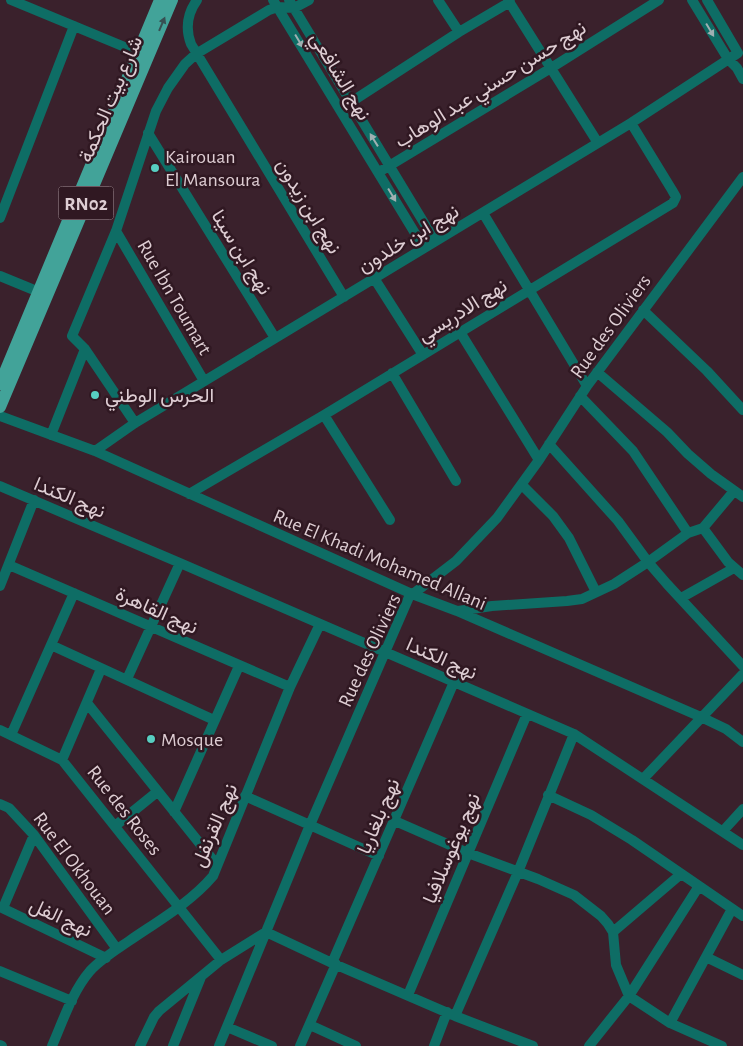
<svg xmlns="http://www.w3.org/2000/svg" width="743" height="1046" viewBox="0 0 743 1046" font-family="'Alegreya Sans',Vazirmatn,sans-serif">
	<rect width="100%" height="100%" fill="#3a212c"/>
	<g fill="none" stroke-linecap="round" stroke-linejoin="round">
		<path stroke="#0e6d65" stroke-width="10" d="M11 0 144 55
			M197 0C187 14 185 28 191 44L344 297
			M273 0 424 248
			M289 0 435 241
			M438 0 459 32
			M508 0 598 143
			M692 0 728 59 737 68 743 79
			M707 0 738 53
			M345 106 459 32 510 2
			M148 133 275 338
			M379 172 551 68 659 0
			M483 213 587 386
			M0 218 74 26
			M116 231 204 381
			M0 276 39 292
			M374 278 423 355
			M643 310 707 371 743 410
			M460 332 539 460
			M597 372 667 432 688 454 711 474 743 497
			M392 373 456 481
			M580 396 633 451 688 533
			M324 415 390 520
			M0 416 95 451 412 594 457 611 701 717 726 729 743 742
			M135 423 85 349 72 336 116 231 156 111 168 88 185 64 196 54 269 10 278 7 294 8 309 0
			M51 435 85 349
			M549 444 618 521 648 562 667 584 743 666
			M95 451 135 423 631 123 738 53
			M522 485 553 516 569 538 596 592
			M0 486 180 563 574 734 743 845
			M189 494 324 415 673 203 676 197 672 190 631 123
			M703 528 728 562 743 575
			M9 565 290 687
			M0 586 34 500
			M681 598 734 568
			M458 611 492 606 567 601 582 599 614 584 648 562 688 533 703 528 734 491
			M51 645 214 720
			M127 679 180 563
			M87 703 217 865
			M0 730 62 760 221 960
			M11 735 74 593
			M62 760 101 669
			M643 779 743 674
			M548 795 591 815 632 840 743 916
			M245 796 379 856
			M0 804 9 808 34 835 117 949
			M174 812 239 666
			M395 821 468 853 538 879 574 895 601 916 608 924 613 932 616 965 629 996 670 1023 722 1046
			M115 826 157 792
			M723 831 743 809
			M0 907 106 958
			M3 908 34 835
			M613 932 681 874
			M706 957 743 975
			M332 963 454 682
			M0 971 72 1001
			M408 995 527 714
			M455 1016 518 872 574 734
			M670 1023 732 909
			M310 1025 356 1046
			M227 1027 272 1046
			M0 1045 2 1046
			M52 1046C63 1021 72 992 90 971 101 959 116 950 129 941 158 921 190 903 213 876L290 687 320 624
			M140 1046 154 1017 159 1011 221 960 266 932 332 963 455 1016 533 1046
			M173 1046 201 977
			M219 1046 310 825 409 597 456 561 497 518 539 460 587 386 743 177
			M300 1046 336 964
			M434 1046 447 1012
			M589 1046 629 996 699 886"/>
		<path stroke="#42a399" stroke-width="12" d="M0 384 160 0
			M0 407 172 0"/>
	</g>
	<defs><path id="oneway-solid" d="M-6-.8H1V-3.2L6.5 0L1 3.2V.8H-6Z" transform="scale(1.25)"/></defs>
	<use fill="#375052" href="#oneway-solid" transform="translate(162 24) rotate(-67)"/>
	<g fill="#a0b0b2">
		<use href="#oneway-solid" transform="translate(710 30) rotate(59)"/>
		<use href="#oneway-solid" transform="translate(299 41) rotate(59)"/>
		<use href="#oneway-solid" transform="translate(374 140) rotate(-122)"/>
		<use href="#oneway-solid" transform="translate(392 195) rotate(59)"/>
	</g>
	<g fill="#57cec1" stroke="#301822" stroke-width="2">
		<circle cx="155" cy="168" r="5"/>
		<circle cx="95" cy="395" r="5"/>
		<circle cx="151" cy="739" r="5"/>
	</g>
	<g text-anchor="middle" stroke-width="5" stroke-linejoin="round" paint-order="stroke">
		<rect fill="#301822" stroke="#aa979e" stroke-width="1" x="58.5" y="186.5" width="55" height="33" rx="4"/>
		<g font-size="19" font-weight="bold" fill="#decdd3">
			<text x="86" y="210">RN02</text>
		</g>
		<g font-size="20" fill="#decdd3" stroke="#301822">
			<text transform="translate(341 76) rotate(59)" y="7">نهج الشافعي</text>
			<text transform="translate(490 84) rotate(-32)" y="7">نهج حسن حسني عبد الوهاب</text>
			<text transform="translate(110 99) rotate(-67)" y="7">شارع بيت الحكمة</text>
			<text transform="translate(309 206) rotate(59)" y="7">نهج ابن زيدون</text>
			<text transform="translate(408 238) rotate(-31)" y="7">نهج ابن خلدون</text>
			<text transform="translate(242 252) rotate(58)" y="7">نهج ابن سينا</text>
			<text transform="translate(175 297) rotate(60)" y="7">Rue Ibn Toumart</text>
			<text transform="translate(462 310) rotate(-32)" y="7">نهج الادريسي</text>
			<text transform="translate(610 326) rotate(-54)" y="7">Rue des Oliviers</text>
			<text transform="translate(70 497) rotate(23)" y="7">نهج الكندا</text>
			<text transform="translate(380 559) rotate(23)" y="7">Rue El Khadi Mohamed Allani</text>
			<text transform="translate(157 610) rotate(24)" y="7">نهج القاهرة</text>
			<text transform="translate(369 650) rotate(-65)" y="7">Rue des Oliviers</text>
			<text transform="translate(442 658) rotate(24)" y="7">نهج الكندا</text>
			<text transform="translate(125 810) rotate(52)" y="7">Rue des Roses</text>
			<text transform="translate(378 816) rotate(-67)" y="7">نهج بلغاريا</text>
			<text transform="translate(214 825) rotate(-67)" y="7">نهج القرنفل</text>
			<text transform="translate(451 848) rotate(-67)" y="7">نهج يوغوسلافيا</text>
			<text transform="translate(75 863) rotate(53)" y="7">Rue El Okhouan</text>
			<text transform="translate(61 917) rotate(25)" y="7">نهج الفل</text>
		</g>
		<g font-size="20" fill="#decdd3" stroke="#301822" text-anchor="start">
			<text x="165" y="163">Kairouan<tspan x="165" dy="23">El Mansoura</tspan></text>
			<text x="105" y="402">الحرس الوطني</text>
			<text x="161" y="746">Mosque</text>
		</g>
	</g>
</svg>
